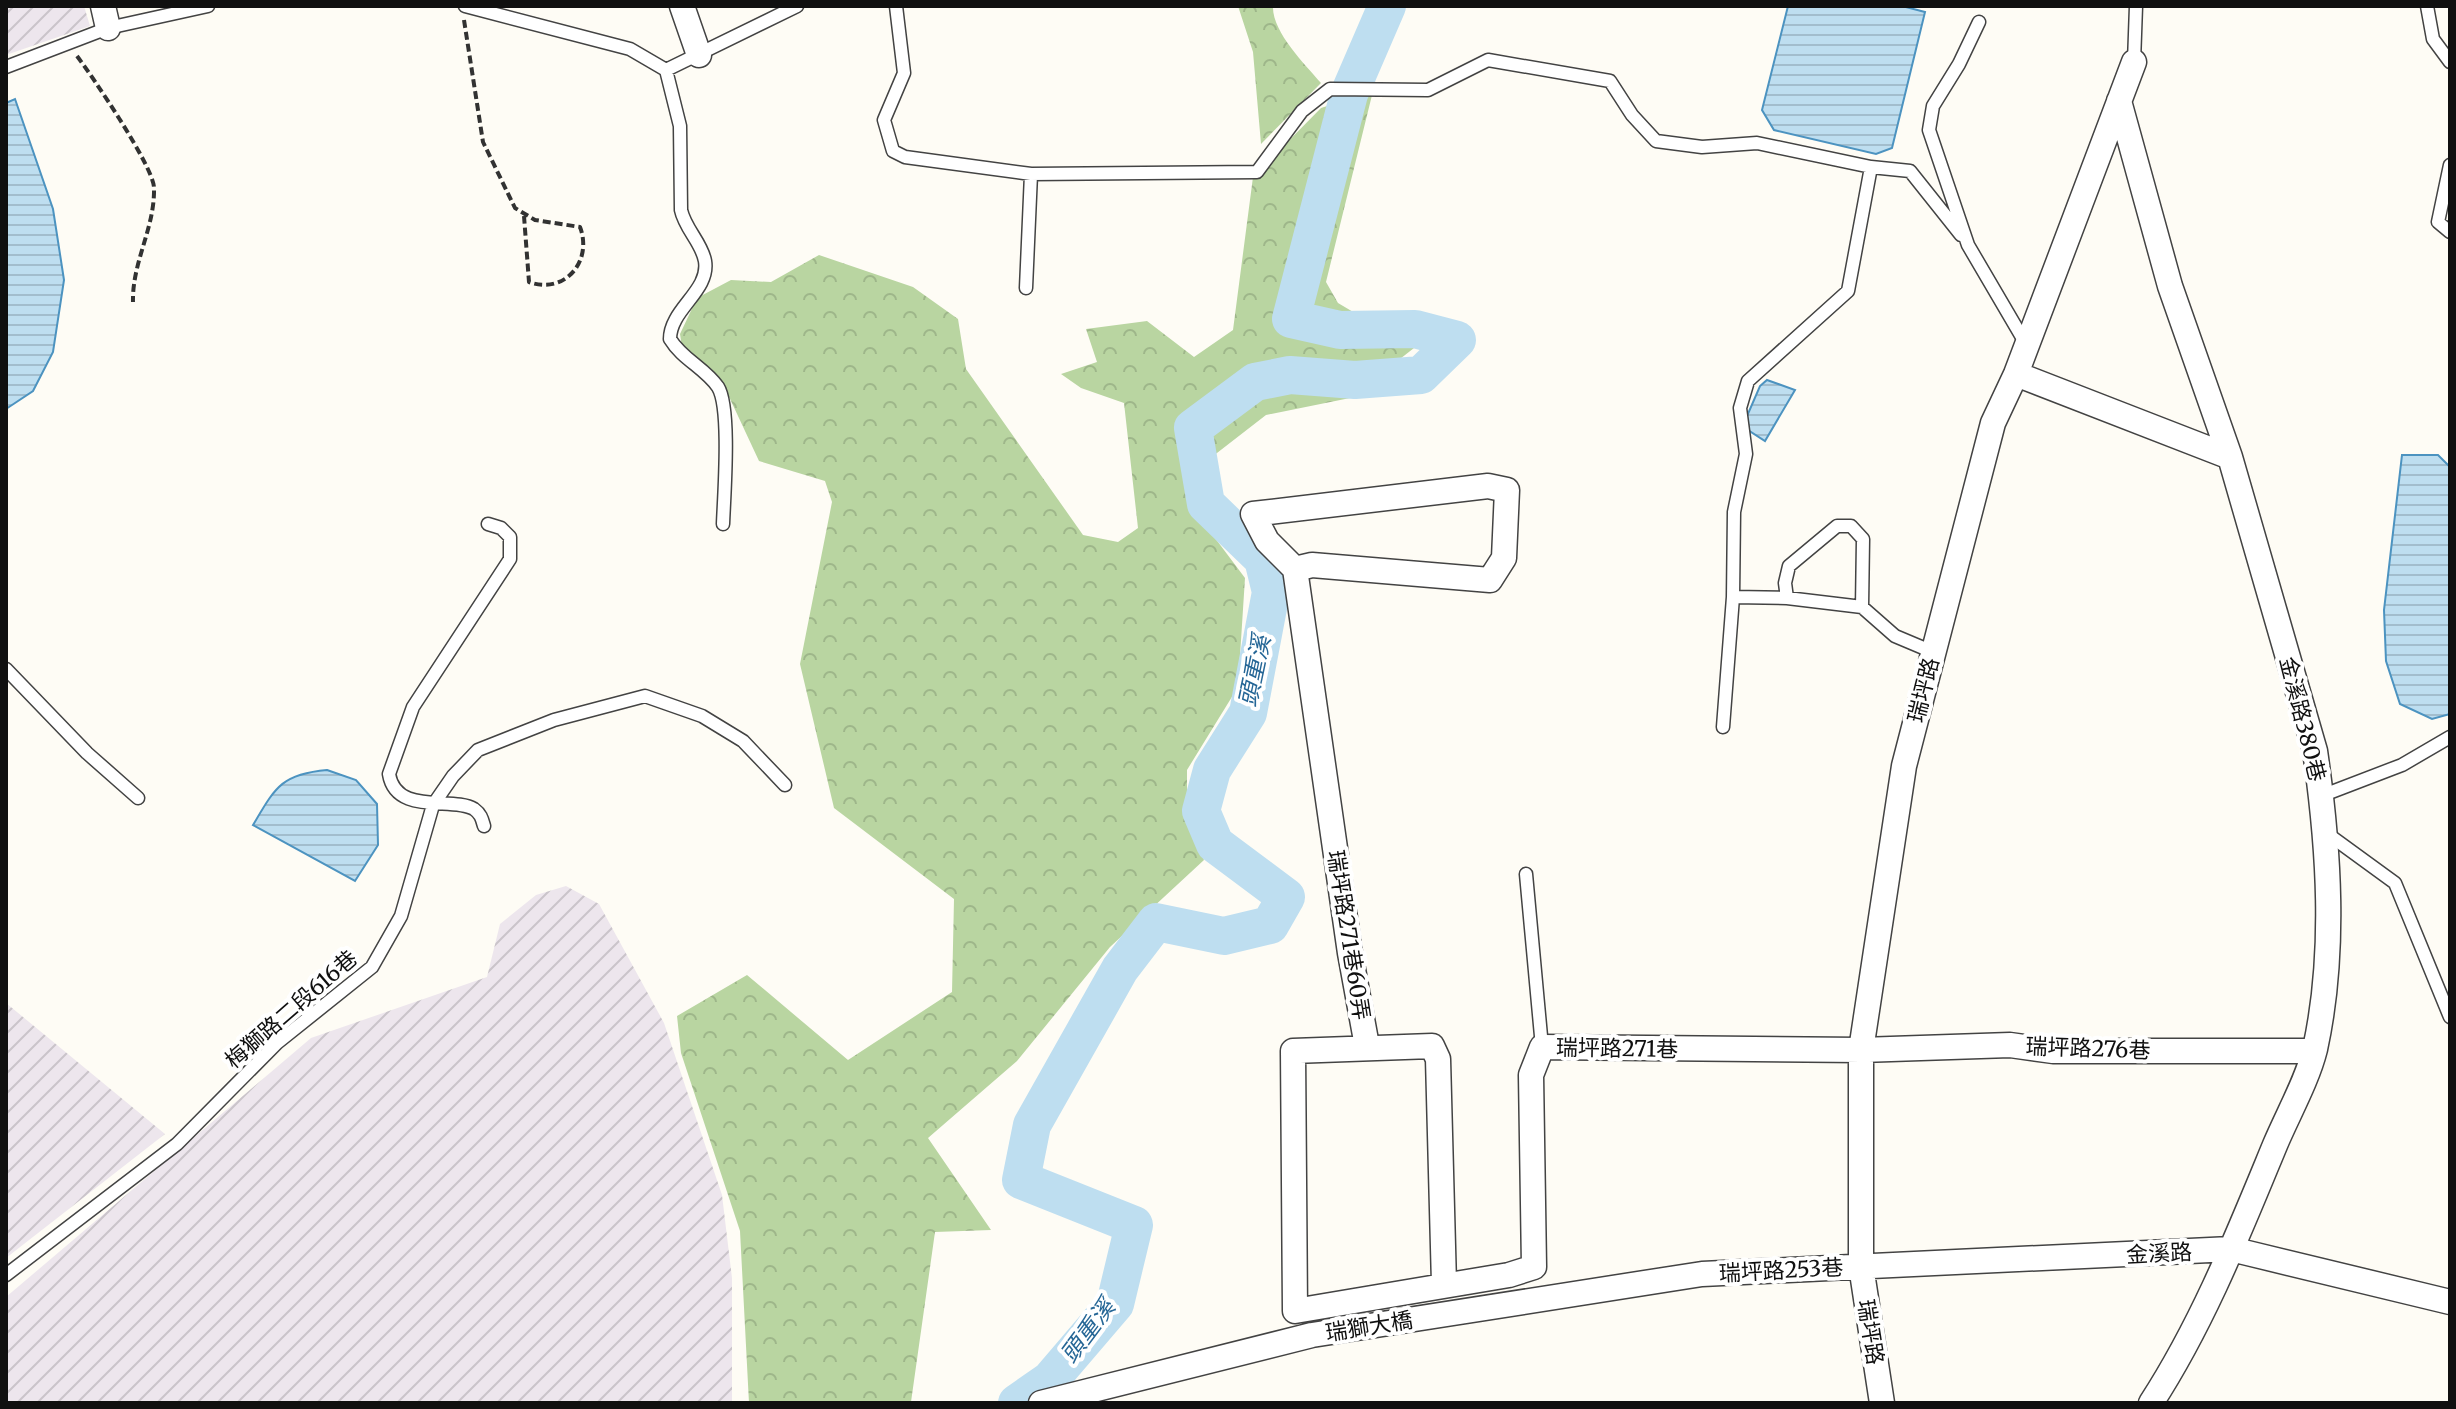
<svg xmlns="http://www.w3.org/2000/svg" width="2456" height="1409" viewBox="0 0 2456 1409" font-family="Merriweather,'Noto Sans TC',serif">
	<defs>
		<pattern id="industrial-furrows" width="10" height="10" patternUnits="userSpaceOnUse" patternTransform="scale(2)"><rect width="10" height="10" fill="#ede6ed"/><path d="M-1 1l2-2M0 10L10 0M9 11l2-2" fill="none" stroke="#cac4ca"/></pattern>
		<pattern id="forest-crowns" width="20" height="18" patternUnits="userSpaceOnUse" patternTransform="scale(2)"><rect width="20" height="18" fill="#b9d5a1"/><path d="M2 6a3 3 0 1 1 6 0M12 15a3 3 0 1 1 6 0" fill="none" stroke="#9eb68a"/></pattern>
		<pattern id="water-rules" width="6" height="5" patternUnits="userSpaceOnUse" patternTransform="scale(2)"><rect width="6" height="5" fill="#bedef0"/><path d="M0 2.5h6" fill="none" stroke="#a2bdcd"/></pattern>
	</defs>
	<rect width="100%" height="100%" fill="#fefcf5"/>
	<path fill="url(#industrial-furrows)" d="M6 6H84L90 26 6 55Z
		M566 886 599 904 664 1023 722 1195 732 1278V1403H6V1297L311 1038 487 977 500 924 536 895Z
		M6 1003 165 1134 6 1258Z"/>
	<path fill="url(#forest-crowns)" d="M1238 6H1273C1272 32 1305 64 1321 83L1261 144 1253 52Z
		M1373 91 1326 282 1338 303 1414 348 1350 398 1266 415 1186 477 1200 518 1245 578 1238 687 1187 770V819L1204 860 1110 947 1017 1061 928 1138 991 1230 935 1232 911 1402 749 1403 740 1231 681 1053 677 1016 747 975 848 1060 952 992 954 899 834 808 800 664 832 502 825 481 759 461 724 386 682 347 680 334 697 298 731 280 771 282 819 255 913 287 958 319 966 369 1083 535 1118 542 1138 528 1124 403 1081 388 1061 374 1097 362 1086 329 1147 321 1194 357 1233 330 1253 177 1321 108Z"/>
	<path fill="url(#water-rules)" stroke="#4c93c0" stroke-width="2" d="M1788 6H1902L1925 12 1892 148 1876 154 1774 130 1762 110Z
		M15 99 53 209 64 280 53 352 33 391 6 409V103Z
		M1767 380 1795 390 1765 441 1748 430 1744 423 1760 386Z
		M2402 455H2438L2450 467V714L2432 719 2400 704 2386 661 2384 610Z
		M327 770 356 780 377 804 378 845 355 881 253 825C275 788 281 774 327 770Z"/>
	<g fill="none" stroke-linecap="round" stroke-linejoin="round">
		<path stroke="#bedef0" stroke-width="38" d="M1017 1403 1050 1380 1115 1304 1134 1225 1021 1180 1032 1125 1120 969 1156 922 1224 936 1270 925 1286 897 1215 844 1201 811 1212 770 1248 713 1271 592 1263 559 1206 504 1193 428 1255 382 1290 375 1355 380 1421 375 1457 340 1415 329 1340 330 1291 319 1349 94 1387 6"/>
		<g stroke="#434343" stroke-width="15">
			<path id="service" d="M465 6 630 49 666 70 797 6
				M896 6 904 73 884 120 893 151 905 157 1031 174 1257 172 1302 111 1330 89 1428 90 1488 60 1610 81 1632 115 1656 141 1702 147 1757 143 1871 167 1848 291 1748 381 1740 408 1746 454 1734 512 1733 597
				M2427 6 2433 39 2450 62
				M1979 22 1959 64 1933 106 1929 130 1968 245 2026 344
				M2134 62 2136 6
				M6 67 108 28 208 6
				M666 70 680 126 681 210C685 229 702 243 705 261 710 291 670 309 670 339 682 359 705 368 718 387 731 408 724 496 723 524
				M2450 165 2438 222 2450 232
				M1871 167 1910 171 1961 235
				M1026 288 1031 174
				M1787 598 1785 583 1789 566 1837 526H1851L1863 539 1862 607
				M6 669 87 753 138 798
				M1723 727 1733 597 1787 598 1862 607 1895 636 1933 652
				M2321 796 2402 765 2450 737
				M484 826C482 819 481 814 474 809 453 796 396 816 389 774L413 707 510 559V537L501 528 488 524
				M2325 832 2395 883 2450 1017
				M1526 874 1542 1047
				M6 1275 177 1144 277 1043 372 967 401 916 433 805 453 776 478 750 554 720 645 696 702 716 743 741 785 785"/>
		</g>
		<g stroke="#434343" stroke-width="27">
			<path id="minor" d="M103 6 108 28
				M682 6 699 55
				M2119 101 2170 286 2230 457
				M2016 374 2230 457 2315 751C2329 848 2336 953 2315 1049 2307 1081 2288 1114 2275 1145 2239 1232 2203 1323 2151 1403
				M1295 569 1267 541 1253 514 1488 486 1507 490 1504 558 1490 580 1312 565 1295 569 1350 953 1367 1046
				M1444 1284 1438 1059 1432 1046 1293 1051 1295 1311 1509 1275 1534 1267 1531 1075 1542 1047 1861 1050 2010 1045 2053 1051H2314
				M1041 1403 1312 1335 1702 1274 2231 1249 2450 1302
				M1882 1403 1861 1266V1050L1904 766 1993 423 2016 374 2134 62"/>
		</g>
		<path stroke="#323232" stroke-width="4" stroke-dasharray="8 4" stroke-linecap="butt" d="M464 20 483 142 515 208 535 220 580 227C593 261 565 295 529 282L524 216
			M77 56C92 76 154 167 154 188 155 228 132 262 133 302"/>
		<use href="#service" stroke="#fff" stroke-width="12"/>
		<use href="#minor" stroke="#fff" stroke-width="24"/>
	</g>
	<g text-anchor="middle" stroke-width="8" stroke-linejoin="round" paint-order="stroke">
		<g font-size="22" fill="#101010" stroke="#fff">
			<text transform="translate(1923 690) rotate(-76)" y="8">瑞坪路</text>
			<text transform="translate(2303 719) rotate(76)" y="8">金溪路380巷</text>
			<text transform="translate(1349 935) rotate(81)" y="8">瑞坪路271巷60弄</text>
			<text transform="translate(291 1009) rotate(-41)" y="8">梅獅路二段616巷</text>
			<text transform="translate(1617 1048) rotate(1)" y="8">瑞坪路271巷</text>
			<text transform="translate(2088 1048) rotate(2)" y="8">瑞坪路276巷</text>
			<text transform="translate(2159 1253) rotate(-3)" y="8">金溪路</text>
			<text transform="translate(1781 1270) rotate(-3)" y="8">瑞坪路253巷</text>
			<text transform="translate(1369 1326) rotate(-9)" y="8">瑞獅大橋</text>
			<text transform="translate(1871 1332) rotate(81)" y="8">瑞坪路</text>
		</g>
		<g font-size="24" font-style="italic" fill="#256696" stroke="#fff">
			<text transform="translate(1255 671) rotate(-78)" y="8">頭重溪</text>
			<text transform="translate(1088 1331) rotate(-53)" y="8">頭重溪</text>
		</g>
	</g>
	<rect width="2456" height="1409" fill="none" stroke="#101010" stroke-width="16"/>
</svg>
